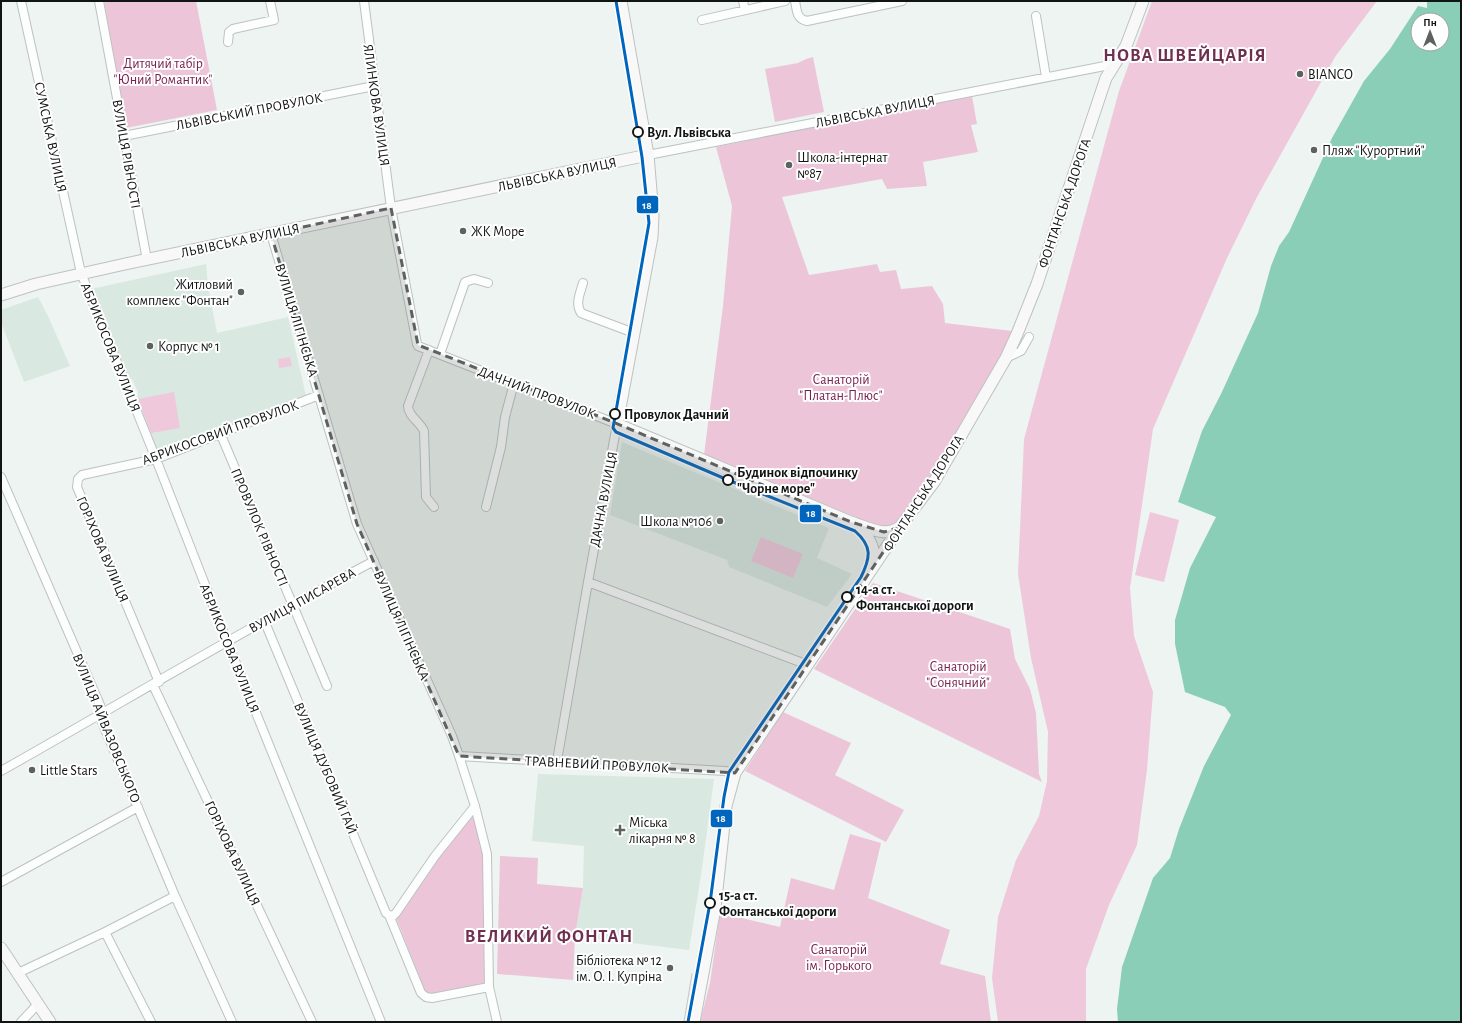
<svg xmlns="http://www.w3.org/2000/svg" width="1462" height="1023" viewBox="0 0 1462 1023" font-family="'Alegreya Sans',sans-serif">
	<rect width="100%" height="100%" fill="#edf4f1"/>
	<path fill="#d9e8e1" d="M206 264 208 287 217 333 288 317 306 396 158 453 137 400 138 392 132 379 129 378 113 343 91 289Z
		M38 297 48 316 70 366 24 382 1 322V310Z
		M622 442 829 528 817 558 852 574 827 607 729 567 727 560 610 515Z
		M538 774 714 779 701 875 689 950 575 936 583 888 584 846 532 841Z"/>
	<path fill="#efc9db" d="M1152 1H1377L1335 57 1257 197 1227 258 1153 429 1130 588 1134 636 1153 692 1147 770 1137 845 1109 905 1086 969V1022H998L992 978 998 917 1016 860 1039 816 1047 781 1048 732 1031 658 1018 574 1024 439 1119 91Z
		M290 357 292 366 279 368 278 359Z
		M174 392 180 428 151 433 138 399Z
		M1150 512 1179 520 1164 582 1135 575Z
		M761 537 803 554 793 578 751 561Z"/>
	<path fill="#ecc6d8" d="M104 1H196L217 110 126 128Z
		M813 57 824 112 775 122 765 69 798 63 806 59Z
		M972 96 977 124 971 125 978 152 923 162 927 186 887 189 882 179 782 197 809 275 877 264 880 272 896 270 901 289 932 286 943 304 945 323 1012 331 1009 342 931 476 894 528H883L704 455 723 306 732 206 716 147 849 119Z
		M873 583 1010 629 1015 659 1030 689 1036 713 1039 774 1042 782 814 669Z
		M783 712 851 743 835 775 904 810 886 842 745 771Z
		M474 806 486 854 487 984 428 999 395 915Z
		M850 834 881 843 868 898 950 930 940 964 985 976 991 1022H700L710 983 720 913 780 927 791 878 834 890Z
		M500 856 538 858 537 884 583 888 575 936 573 980 497 974Z"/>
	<path fill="#8bceb8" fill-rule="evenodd" d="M1427 1H1461V1022H1118L1117 1009 1122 967 1153 878 1170 858 1179 829 1204 766 1231 715 1225 707 1185 692 1175 644V620L1190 568 1216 517 1178 502 1202 431 1221 394 1258 313 1271 266 1279 246 1289 232 1332 138 1364 81 1390 49 1418 6 1427 8ZM1418 20H1442V44H1418Z"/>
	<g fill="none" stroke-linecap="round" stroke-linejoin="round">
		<g stroke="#bdc2c0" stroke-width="10">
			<path id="street" d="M21 1 81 273 156 459 227 641 381 1022
				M99 1 147 260
				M364 1 391 208 417 344 418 346 617 424 588 582 557 761
				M743 1 745 10
				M795 1C797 10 796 19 807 21L902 1
				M1036 16 1046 77
				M702 20 785 1
				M228 42 229 32 233 29 274 20 270 1
				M124 136 374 86
				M648 155 1115 64
				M271 234 357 524 452 736 459 756 475 806 487 854 489 987 497 1022
				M583 283C580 294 575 303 581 313L634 333
				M429 350 408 406C408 416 420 422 424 431L426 497 434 507
				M440 354 465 282 474 279 488 283
				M1006 358 1021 351 1029 337
				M221 435 327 686
				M1 477 100 705 102 722 175 896 232 1022
				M486 507 501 447 505 417 514 383
				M588 582 808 665
				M264 620 386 913 389 915 421 993 426 997 432 998 489 987
				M159 682 77 487 78 479 82 475 156 459 319 395
				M153 685 312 1022
				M459 756 725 771 735 773
				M1 771C125 701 248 627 374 561
				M1 882 138 807
				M389 915 393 916 396 913 435 856 475 806
				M105 932 151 1022
				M18 973 105 932 175 896
				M21 1022 38 1004"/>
		</g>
		<g stroke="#bdc2c0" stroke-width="13">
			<path id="secondary" d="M621 1 648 155 653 215 652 237 617 424 851 522C867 527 885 538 900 527
				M1 295 36 284 125 264 648 155
				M857 526C870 537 877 550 872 567
				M1 948 50 1022
				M694 1022 715 908 726 806 735 773 900 527 934 482 1006 358 1017 334 1037 284 1106 78 1126 46 1143 1"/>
		</g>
		<use href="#street" stroke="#fcfdfd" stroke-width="8"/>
		<use href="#secondary" stroke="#f9f8f9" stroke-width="11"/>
		<path stroke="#c5c6c6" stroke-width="1" d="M684 1022 692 974"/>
		<g stroke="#fff" stroke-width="6">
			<path id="tram-1" d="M616 1 642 157 649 223 613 428 616 432 728 480 855 531C872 546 871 557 861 577L729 772 724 797 710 903 688 1022"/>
		</g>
		<use href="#tram-1" stroke="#0065bd" stroke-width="3"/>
	</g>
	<path fill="#5d6260" fill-opacity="0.2" stroke="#5d6260" stroke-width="3" stroke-dasharray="8 5" stroke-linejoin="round" d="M391 208 418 345 613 422 851 522 884 532 900 527 735 773 459 756 357 524 271 234Z"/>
	<g fill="#5d6260" stroke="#fff" stroke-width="1.5">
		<circle cx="1300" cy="74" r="4"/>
		<circle cx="1314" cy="150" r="4"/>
		<circle cx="789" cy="165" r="4"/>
		<circle cx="463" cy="231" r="4"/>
		<circle cx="241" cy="292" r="4"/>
		<circle cx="150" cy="346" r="4"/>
		<circle cx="720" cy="521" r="4"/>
		<circle cx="32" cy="770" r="4"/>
		<path d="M618 824h4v4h4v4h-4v4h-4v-4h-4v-4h4z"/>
		<circle cx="670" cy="968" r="4"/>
	</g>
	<g fill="#fff" stroke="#101412" stroke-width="2">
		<circle cx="638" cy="132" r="5"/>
		<circle cx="615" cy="414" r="5"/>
		<circle cx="728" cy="480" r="5"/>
		<circle cx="847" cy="597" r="5"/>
		<circle cx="710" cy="903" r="5"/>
	</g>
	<g text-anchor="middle" stroke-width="4" stroke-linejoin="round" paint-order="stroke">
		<g font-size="14" fill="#771f50" stroke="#fff">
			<text x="163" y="68">Дитячий табір<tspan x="163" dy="16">"Юний Романтик"</tspan></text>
			<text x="841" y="384">Санаторій<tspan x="841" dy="16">"Платан-Плюс"</tspan></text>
			<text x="958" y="671">Санаторій<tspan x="958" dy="16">"Сонячний"</tspan></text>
			<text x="839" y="954">Cанаторій<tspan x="839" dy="16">ім. Горького</tspan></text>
		</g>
		<g font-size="14" fill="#101412" stroke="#fff" text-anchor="start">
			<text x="1308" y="79">BIANCO</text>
			<text x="1322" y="155">Пляж "Курортний"</text>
			<text x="797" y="162">Школа-інтернат<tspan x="797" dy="16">№87</tspan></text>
			<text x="471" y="236">ЖК Море</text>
			<text x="233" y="289" text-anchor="end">Житловий<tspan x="233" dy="16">комплекс "Фонтан"</tspan></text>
			<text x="158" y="351">Корпус № 1</text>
			<text x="712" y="526" text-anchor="end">Школа №106</text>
			<text x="40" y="775">Little Stars</text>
			<text x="629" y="827">Міська<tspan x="629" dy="16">лікарня № 8</tspan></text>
			<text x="662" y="965" text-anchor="end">Бібліотека № 12<tspan x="662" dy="16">ім. О. І. Купріна</tspan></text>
		</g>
		<g font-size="14" fill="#101412" stroke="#fff">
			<text transform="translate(377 105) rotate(82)" y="5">ЯЛИНКОВА ВУЛИЦЯ</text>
			<text transform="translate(249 111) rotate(-11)" y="5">ЛЬВІВСЬКИЙ ПРОВУЛОК</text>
			<text transform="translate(875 111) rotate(-11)" y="5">ЛЬВІВСЬКА ВУЛИЦЯ</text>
			<text transform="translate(51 137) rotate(78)" y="5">СУМСЬКА ВУЛИЦЯ</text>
			<text transform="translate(127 154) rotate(80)" y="5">ВУЛИЦЯ РІВНОСТІ</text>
			<text transform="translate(557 174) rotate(-12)" y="5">ЛЬВІВСЬКА ВУЛИЦЯ</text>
			<text transform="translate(1064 203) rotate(-71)" y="5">ФОНТАНСЬКА ДОРОГА</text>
			<text transform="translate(240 240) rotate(-12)" y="5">ЛЬВІВСЬКА ВУЛИЦЯ</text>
			<text transform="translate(297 320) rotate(73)" y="5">ВУЛИЦЯ ЛІГІНСЬКА</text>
			<text transform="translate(111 347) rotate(68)" y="5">АБРИКОСОВА ВУЛИЦЯ</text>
			<text transform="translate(537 392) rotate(21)" y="5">ДАЧНИЙ ПРОВУЛОК</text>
			<text transform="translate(220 432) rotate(-20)" y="5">АБРИКОСОВИЙ ПРОВУЛОК</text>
			<text transform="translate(923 493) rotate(-57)" y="5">ФОНТАНСЬКА ДОРОГА</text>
			<text transform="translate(603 499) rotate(-79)" y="5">ДАЧНА ВУЛИЦЯ</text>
			<text transform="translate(260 527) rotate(67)" y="5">ПРОВУЛОК РІВНОСТІ</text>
			<text transform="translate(103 549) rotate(67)" y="5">ГОРІХОВА ВУЛИЦЯ</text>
			<text transform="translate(302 600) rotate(-29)" y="5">ВУЛИЦЯ ПИСАРЕВА</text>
			<text transform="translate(402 625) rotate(66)" y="5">ВУЛИЦЯ ЛІГІНСЬКА</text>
			<text transform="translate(230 648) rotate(68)" y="5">АБРИКОСОВА ВУЛИЦЯ</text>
			<text transform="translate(107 728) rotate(68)" y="5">ВУЛИЦЯ АЙВАЗОВСЬКОГО</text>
			<text transform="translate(597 764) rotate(3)" y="5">ТРАВНЕВИЙ ПРОВУЛОК</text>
			<text transform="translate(326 768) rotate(67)" y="5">ВУЛИЦЯ ДУБОВИЙ ГАЙ</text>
			<text transform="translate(233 853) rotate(65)" y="5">ГОРІХОВА ВУЛИЦЯ</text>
		</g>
		<g font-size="14" font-weight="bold" fill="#101412" stroke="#fff" text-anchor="start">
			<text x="647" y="137">Вул. Львівська</text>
			<text x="624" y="419">Провулок Дачний</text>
			<text x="737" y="477">Будинок відпочинку<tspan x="737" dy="16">"Чорне море"</tspan></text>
			<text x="856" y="594">14-а ст.<tspan x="856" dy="16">Фонтанської дороги</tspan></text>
			<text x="719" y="900">15-а ст.<tspan x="719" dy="16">Фонтанської дороги</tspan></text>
		</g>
		<g font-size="18" font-weight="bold" letter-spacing="1" fill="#6f2f50" stroke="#fff">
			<text x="1185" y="61">НОВА ШВЕЙЦАРІЯ</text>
			<text x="549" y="942">ВЕЛИКИЙ ФОНТАН</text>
		</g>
	</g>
	<g stroke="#fff" stroke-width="1.5">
		<rect x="636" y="195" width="23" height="19" rx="4" fill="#0065bd"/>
		<rect x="799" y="504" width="23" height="19" rx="4" fill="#0065bd"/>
		<rect x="710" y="809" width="23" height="19" rx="4" fill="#0065bd"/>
	</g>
	<g font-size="11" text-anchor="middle" font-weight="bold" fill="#fff">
		<text x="647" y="209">18</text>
		<text x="811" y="517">18</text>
		<text x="721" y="822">18</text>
	</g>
	<rect width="1462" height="1023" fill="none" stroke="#101412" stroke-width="4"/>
	<g transform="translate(1430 32)"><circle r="19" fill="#ffffff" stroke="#9fa1a0"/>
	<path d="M0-3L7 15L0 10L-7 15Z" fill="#5d6260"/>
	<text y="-6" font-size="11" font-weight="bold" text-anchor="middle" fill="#101412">Пн</text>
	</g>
</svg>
